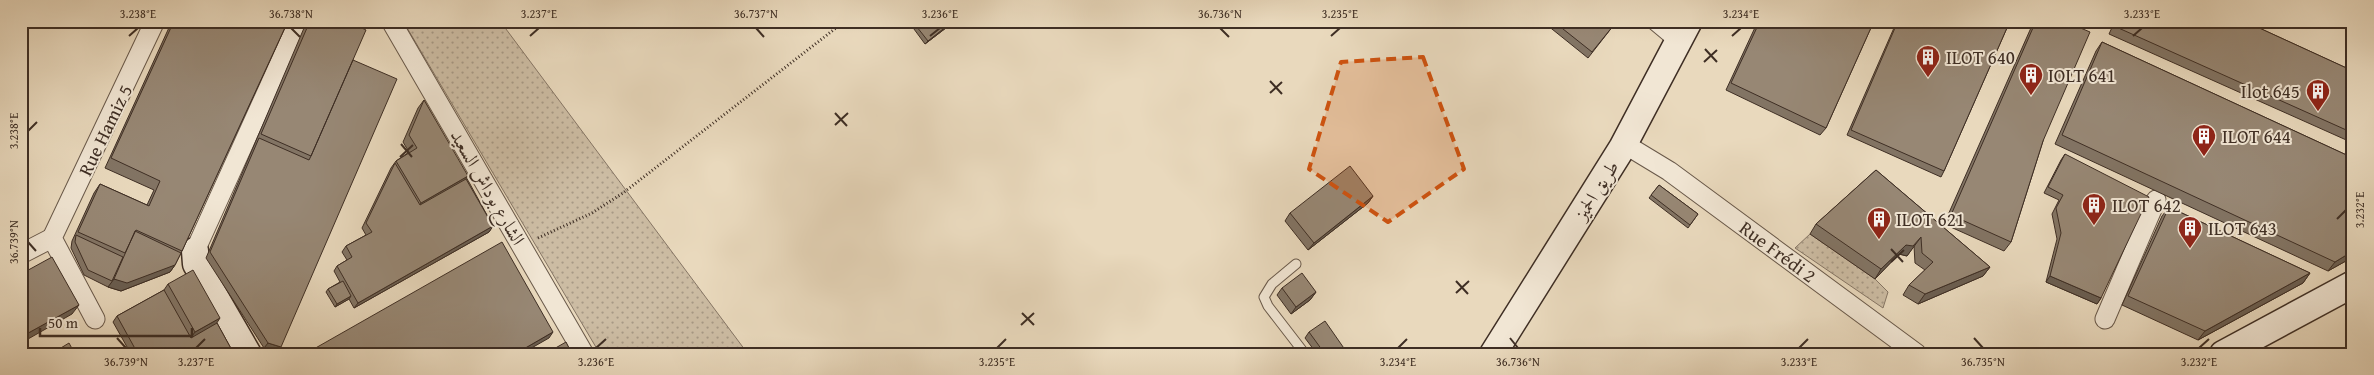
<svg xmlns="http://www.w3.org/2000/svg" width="2374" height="375" viewBox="0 0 2374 375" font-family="'Gentium Book Plus',Amiri,serif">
	<defs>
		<pattern id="grass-dots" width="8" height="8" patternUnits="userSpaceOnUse" patternTransform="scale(1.25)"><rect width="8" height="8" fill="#ccbca3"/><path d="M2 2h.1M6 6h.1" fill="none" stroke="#a79985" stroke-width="1.8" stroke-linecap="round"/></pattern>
	</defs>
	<rect width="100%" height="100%" fill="#e9d9bd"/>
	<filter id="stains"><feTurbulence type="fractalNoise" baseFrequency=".004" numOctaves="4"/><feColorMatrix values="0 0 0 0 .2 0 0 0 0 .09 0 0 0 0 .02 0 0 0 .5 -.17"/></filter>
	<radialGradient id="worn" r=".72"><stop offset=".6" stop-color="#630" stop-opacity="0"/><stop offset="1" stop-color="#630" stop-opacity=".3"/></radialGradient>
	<path fill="url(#grass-dots)" stroke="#857564" d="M403 21H500L748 354H600Z
		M1810 234 1875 279 1888 292 1883 308 1795 248Z"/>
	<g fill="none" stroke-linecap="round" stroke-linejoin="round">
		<g stroke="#69594a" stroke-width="11">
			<path id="lane" d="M1296 264 1272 284 1264 297 1268 306 1305 354"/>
		</g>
		<g stroke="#69594a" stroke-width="21">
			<g id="street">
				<path d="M391 21 584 354"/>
				<path d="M1656 21 1680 41"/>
				<path id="s1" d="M1636 151 1669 171 1917 354"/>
				<path d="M195 251 299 21"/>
				<path d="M21 254 52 238"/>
				<path d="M95 319 52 238 155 21"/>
				<path d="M2105 319 2156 200"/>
			</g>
		</g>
		<g stroke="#3e2e24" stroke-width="29">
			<path id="secondary" d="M195 251 196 264 248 354
				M1493 354 1622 148 1689 21
				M2223 354 2353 284"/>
		</g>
		<path stroke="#3e2e24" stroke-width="3" stroke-dasharray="1 2.5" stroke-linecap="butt" d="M538 238 592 213 623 193 845 21"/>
		<use href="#lane" stroke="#f1e6d4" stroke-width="9"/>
		<use href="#street" stroke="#f1e6d4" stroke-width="19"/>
		<use href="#secondary" stroke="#f1e6d4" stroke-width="26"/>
	</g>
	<path fill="#827464" stroke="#3e2e24" d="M172 21H288L182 251 175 265 170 272 121 291 108 287 84 275 71 248 72 241 94 193 100 184 147 205 154 190 105 168Z
		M307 21H347L353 60 277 353 264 348 206 258Z
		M955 21 925 44 911 25 913 22Z
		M1542 21H1617L1588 58Z
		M1758 21H1874L1826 128 1820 135 1726 90Z
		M1897 21H2010L1944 171 1941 177 1847 135Z
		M2034 21H2064L2043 141 2011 242 2004 251 1944 224Z
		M2115 21H2244L2353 71V143L2109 34Z
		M2102 42 2353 158V257L2328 271 2055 144 2096 51Z
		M424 100 493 226 489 232 354 308 349 299 335 307 326 292 328 289 340 282 334 271 337 266 347 260 342 252 346 246 366 235 362 228 391 168 396 161 409 152 403 142 418 108Z
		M2065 154 2101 298 2097 304 2046 282 2057 239 2052 214 2059 200 2044 193 2061 160Z
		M1876 170 1990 267 1983 276 1918 304 1903 295 1909 285 1925 270 1915 263 1914 246 1907 256 1899 254 1875 279 1810 234 1816 224Z
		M1659 185 1698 214 1688 228 1649 198Z
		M1373 196 1368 203 1308 250 1285 221 1290 213Z
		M2169 207 2310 273 2303 283 2198 340 2122 305 2162 216Z
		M168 284 217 323 234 354H131L113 322 117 316 164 290Z
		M1282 288 1316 292 1310 300 1291 314 1277 295Z
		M1309 332 1348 354H1317L1305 338Z"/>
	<path fill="#6a5e51" stroke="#3e2e24" d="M953 21H955L925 44 928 41Z
		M468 176 462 184 416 210 421 203Z
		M1373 196 1368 203 1308 250 1314 243Z
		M493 226 489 232 354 308 358 303Z
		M1921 237 1907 256 1899 254 1875 279 1881 269 1906 245Z
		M2353 251V257L2328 271 2335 262Z
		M175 265 170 272 121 291 108 287 114 279Z
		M1990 267 1983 276 1918 304 1925 294Z
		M2310 273 2303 283 2198 340 2205 331Z
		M2050 276 2101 298 2097 304 2046 282Z
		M1316 292 1310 300 1291 314 1296 307Z
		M351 296 349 299 335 307 337 304Z
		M79 305 72 314 21 343V337Z
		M220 318 213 329 187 343 195 332Z
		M553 332 549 338 521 354H515Z
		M268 343 281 347 277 353 264 348Z"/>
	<path fill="#978774" stroke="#3e2e24" d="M174 21H288L182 251 136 230 125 253 78 232 100 184 149 206 160 181 111 158Z
		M310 21H347L366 30 311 156 261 134Z
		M914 21H953L928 41 913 22Z
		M1553 21H1617L1592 52Z
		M1760 21H1874L1826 128 1731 83Z
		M1898 21H2010L1944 171 1851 130Z
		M2036 21H2064L2090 32 2043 141 2011 242 1951 215Z
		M2116 21H2244L2353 71V133L2114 26Z
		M2102 42 2353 158V251L2335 262 2062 135Z
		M353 60 397 79 281 347 268 343 210 252 259 138 309 160 311 156Z
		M424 100 468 176 421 203 396 161 417 148 409 135Z
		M2065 154 2149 197 2101 298 2050 276 2061 233 2056 208 2063 195 2048 187Z
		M395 163 420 205 466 179 493 226 358 303 337 266 352 257 346 246 372 232 366 223Z
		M1350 166 1373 196 1314 243 1290 213Z
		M1876 170 1990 267 1925 294 1909 285 1933 262 1922 253 1921 237 1913 246 1906 245 1881 269 1816 224Z
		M1659 185 1698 214 1690 225 1651 195Z
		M2169 207 2310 273 2205 331 2128 296Z
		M135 231 181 253 175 265 127 283 114 279Z
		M76 235 123 257 112 281 88 270 75 242Z
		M502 242 553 332 515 354H305Z
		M52 257 79 305 21 337V274Z
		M193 270 220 318 195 332 168 284Z
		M1302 273 1316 292 1296 307 1282 288Z
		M343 281 351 296 337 304 328 289Z
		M164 290 191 338 217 323 234 354H138L117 316Z
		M1325 321 1348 354H1325L1309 332Z
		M566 342 572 354H545Z
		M69 343 75 354H51Z"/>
	<path fill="#ce5310" fill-opacity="0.2" stroke="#ce5310" stroke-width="4" stroke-dasharray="10 6" stroke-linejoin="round" d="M1423 57 1464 169 1388 222 1309 169 1341 62Z"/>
	<path fill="none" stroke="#3e2e24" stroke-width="2" d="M291 28 300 37M756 28 764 37M1220 28 1229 37M129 36 138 28M530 36 539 28M930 36 940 28M1331 36 1340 28M1732 36 1741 28M2133 36 2142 28M1705 49 1717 62M1704 62 1717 50M1270 81 1282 94M1270 93 1282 82M835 113 847 126M835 125 848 113M28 131 37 122M401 144 412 157M400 157 413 145M2337 219 2346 210M28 242 36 251M1891 249 1903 262M1891 262 1904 250M1456 281 1468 294M1456 293 1469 281M1022 313 1034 325M1021 325 1034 313M117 338 126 348M1510 338 1518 348M1974 338 1983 348M196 348 205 339M596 348 606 339M997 348 1006 339M1398 348 1407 339M1799 348 1808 339M2199 348 2209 339"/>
	<defs>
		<g id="building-pin" transform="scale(1.25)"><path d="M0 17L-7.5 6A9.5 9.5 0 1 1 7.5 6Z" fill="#8f2418" stroke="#f1e6d4"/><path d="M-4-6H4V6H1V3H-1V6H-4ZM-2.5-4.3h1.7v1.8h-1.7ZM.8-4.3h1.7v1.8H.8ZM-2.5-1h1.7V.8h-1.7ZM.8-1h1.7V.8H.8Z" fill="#fff"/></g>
	</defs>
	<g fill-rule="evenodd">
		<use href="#building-pin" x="1928" y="57"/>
		<use href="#building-pin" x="2031" y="75"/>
		<use href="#building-pin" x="2318" y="91"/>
		<use href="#building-pin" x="2204" y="136"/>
		<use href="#building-pin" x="2094" y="205"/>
		<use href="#building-pin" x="1879" y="219"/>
		<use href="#building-pin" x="2190" y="228"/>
	</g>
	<g text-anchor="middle" stroke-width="4" stroke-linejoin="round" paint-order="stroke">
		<g font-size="19" fill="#3e2e24" stroke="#f1e6d4" text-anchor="start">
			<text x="1946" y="64">ILOT 640</text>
			<text x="2048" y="82">IOLT 641</text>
			<text x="2300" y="98" text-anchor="end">Ilot 645</text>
			<text x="2222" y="143">ILOT 644</text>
			<text x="2112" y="212">ILOT 642</text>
			<text x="1896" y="226">ILOT 621</text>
			<text x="2208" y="235">ILOT 643</text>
		</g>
		<g font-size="19" fill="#3e2e24" stroke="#f1e6d4">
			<text transform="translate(105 130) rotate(-64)" y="7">Rue Hamiz 5</text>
			<text transform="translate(488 187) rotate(60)" y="7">الشارع بوداش السعيد</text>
			<text transform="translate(1596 190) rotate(-58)" y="7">طريق الحميز</text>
			<text dy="7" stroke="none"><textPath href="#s1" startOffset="174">Rue Frédi 2</textPath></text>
		</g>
	</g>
	<rect width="2374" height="375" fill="none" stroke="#e9d9bd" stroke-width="55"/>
	<path d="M40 328v8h152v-8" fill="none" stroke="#3e2e24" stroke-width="2.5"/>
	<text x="48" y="328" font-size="15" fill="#3e2e24" stroke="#f1e6d4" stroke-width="4" paint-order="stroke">50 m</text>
	<rect x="28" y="28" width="2318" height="320" fill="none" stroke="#3e2e24" stroke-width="2"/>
	<g font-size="12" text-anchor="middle" fill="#3e2e24">
		<text x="138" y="18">3.238°E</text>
		<text x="291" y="18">36.738°N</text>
		<text x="539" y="18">3.237°E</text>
		<text x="756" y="18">36.737°N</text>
		<text x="940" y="18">3.236°E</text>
		<text x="1220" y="18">36.736°N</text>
		<text x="1340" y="18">3.235°E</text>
		<text x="1741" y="18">3.234°E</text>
		<text x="2142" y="18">3.233°E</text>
		<text transform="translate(14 131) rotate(-90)" y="4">3.238°E</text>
		<text transform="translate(2360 210) rotate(-90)" y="4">3.232°E</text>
		<text transform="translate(14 242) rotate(-90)" y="4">36.739°N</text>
		<text x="126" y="366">36.739°N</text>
		<text x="196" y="366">3.237°E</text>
		<text x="596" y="366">3.236°E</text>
		<text x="997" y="366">3.235°E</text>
		<text x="1398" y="366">3.234°E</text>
		<text x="1518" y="366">36.736°N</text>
		<text x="1799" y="366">3.233°E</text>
		<text x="1983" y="366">36.735°N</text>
		<text x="2199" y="366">3.232°E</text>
	</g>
	<rect width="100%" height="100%" filter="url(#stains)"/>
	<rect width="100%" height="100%" fill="url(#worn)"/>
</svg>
